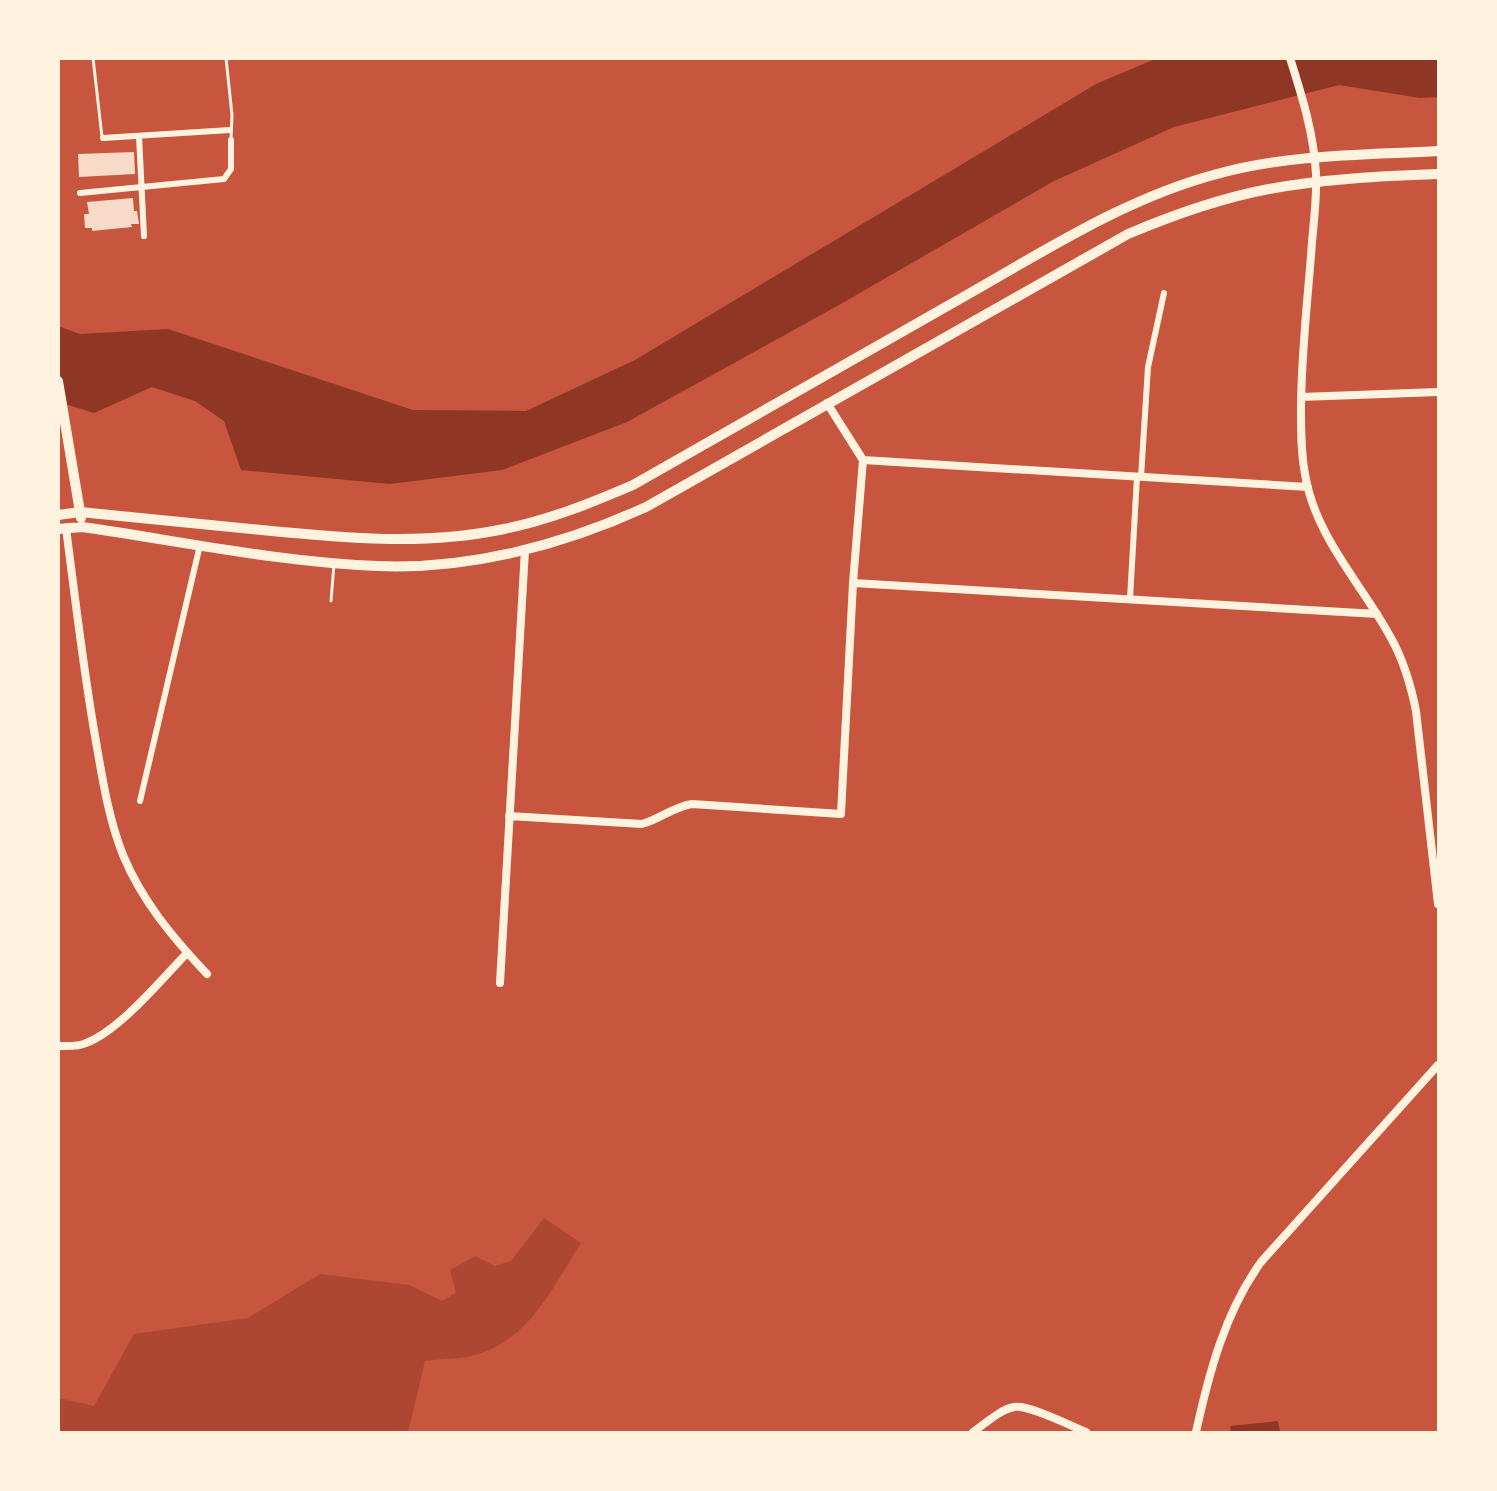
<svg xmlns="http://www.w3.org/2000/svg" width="1497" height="1491" viewBox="0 0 1497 1491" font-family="Jost,sans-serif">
	<rect width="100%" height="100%" fill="#c8553d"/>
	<path fill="#ae4732" d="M544 1218 581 1243C551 1290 527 1345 467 1357 453 1359 439 1359 425 1361L408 1432H59V1398L94 1406 134 1334 248 1318 320 1274 409 1285 442 1301 456 1293 450 1270 475 1256 495 1266 511 1261Z"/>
	<path fill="#8f3625" d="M1155 59H1438V97L1420 98 1339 85 1174 127 1054 181 839 305 627 422 502 470 390 484 241 470 224 421 195 401 152 387 94 413 59 402 58 326 80 334 168 329 413 410 526 411 635 360 1096 84Z
		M1278 1421 1280 1432H1231L1230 1426Z"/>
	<path fill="#f7dbc8" d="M134 152 135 174 79 177 78 154Z
		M133 198 134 211H137L139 224H131L132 227 92 231V228H85L84 214H89L87 202Z"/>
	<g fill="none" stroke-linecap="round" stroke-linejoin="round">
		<path stroke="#fff3e0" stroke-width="3" d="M93 58 102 137
			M226 58 232 115 231 140
			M331 601 334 564"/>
		<path stroke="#fff3e0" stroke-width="6" d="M139 136 144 236
			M103 138 230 130
			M80 193 224 179 231 169V140
			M1141 477 1148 367 1164 293
			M1130 599 1137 477
			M140 801 200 545"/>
		<path stroke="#fff3e0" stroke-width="8" d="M1290 58C1302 96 1314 134 1316 174 1317 197 1314 220 1312 242 1308 298 1301 354 1301 410 1301 432 1301 453 1305 474 1315 537 1362 584 1391 638 1404 661 1411 686 1416 711L1438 904
			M1301 397 1438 392
			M863 460 1308 487
			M66 528C75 597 83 667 95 736 102 776 108 817 123 855 142 901 173 938 207 974
			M853 583 1377 614
			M509 816 642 824C660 819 673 807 692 804L841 814 853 583 863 460 827 403
			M500 983 525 550
			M58 1046C68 1046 78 1047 86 1043 119 1031 162 979 187 953
			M973 1432C985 1424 999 1410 1014 1407 1028 1404 1071 1426 1086 1432
			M1196 1432C1209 1373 1225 1312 1261 1262L1438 1065"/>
		<path stroke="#fff3e0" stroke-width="10" d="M58 381 81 518
			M58 515 80 512C141 518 202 524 262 530 343 538 424 546 504 529 549 520 591 503 633 485 744 422 854 359 965 296 1046 250 1126 198 1217 174 1289 154 1365 155 1438 151
			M58 529 82 527C180 541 278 562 377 566 469 570 563 545 646 507L1128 234C1173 215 1220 198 1269 189 1324 179 1382 176 1438 174"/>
	</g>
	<rect width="1497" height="1491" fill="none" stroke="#fff3e0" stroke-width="120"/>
</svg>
